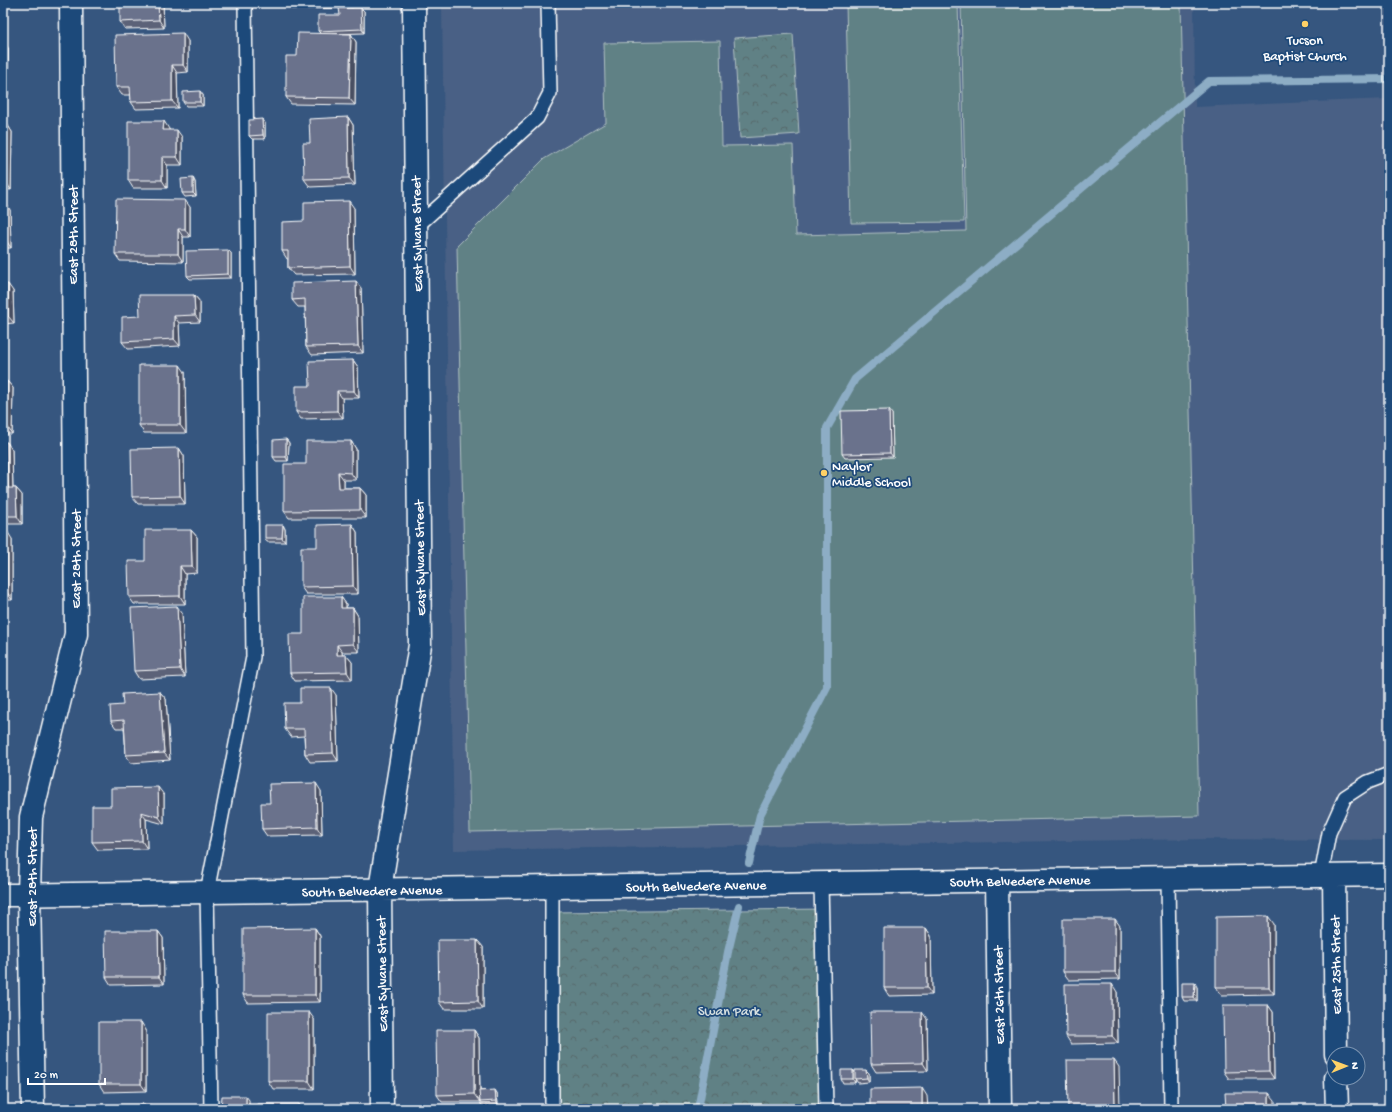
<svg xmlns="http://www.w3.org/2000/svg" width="1392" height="1112" viewBox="0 0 1392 1112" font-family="'Gochi Hand',sans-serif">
	<defs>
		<pattern id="park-crowns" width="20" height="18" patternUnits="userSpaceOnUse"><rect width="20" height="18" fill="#608185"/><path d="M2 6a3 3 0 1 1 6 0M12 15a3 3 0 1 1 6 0" fill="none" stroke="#57696b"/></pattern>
	</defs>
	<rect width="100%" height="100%" fill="#36567f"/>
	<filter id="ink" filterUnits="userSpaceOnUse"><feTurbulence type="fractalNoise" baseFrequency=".025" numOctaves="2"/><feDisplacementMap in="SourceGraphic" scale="8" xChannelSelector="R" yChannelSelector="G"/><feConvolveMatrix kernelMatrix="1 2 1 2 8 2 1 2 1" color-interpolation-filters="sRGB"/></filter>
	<g filter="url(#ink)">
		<path fill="#4a6185" d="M442 3H1194L1195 107 1389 99V840L1205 839 454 850Z"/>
		<path fill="#608185" stroke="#b0c0c2" d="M846 3H958L964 222 851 223Z
			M961 3H1181L1199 816 470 832 457 246 544 159 606 123 604 43 720 41 722 146 793 145 796 235 966 231Z"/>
		<path fill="url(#park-crowns)" stroke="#b0c0c2" d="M793 34 799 134 740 138 734 38Z
			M828 909 832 1109H552L550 912Z"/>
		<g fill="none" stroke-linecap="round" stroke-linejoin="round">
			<path stroke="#8dadc5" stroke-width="8" d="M749 863 760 815 827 687V428L855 379 1209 81 1389 79
				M698 1109 728 952 739 906"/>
			<g stroke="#fff" stroke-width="16">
				<path id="service" d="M416 227 537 118 550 93 548 3
					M1321 876 1329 833 1345 797 1368 782 1389 774
					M1168 878 1171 1109
					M821 883 826 1109
					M552 887V1109
					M211 1109 207 892 253 657 245 3"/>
			</g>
			<g stroke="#fff" stroke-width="25">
				<path id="minor" d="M1334 876 1336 1054
					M997 880 1000 1109
					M3 895 1389 875
					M1336 1078 1337 1109
					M33 1109 29 894 31 817 76 634 71 3
					M382 1109 380 889 420 645 414 3"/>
			</g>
			<use href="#service" stroke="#1f4a7a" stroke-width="13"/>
			<use href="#minor" stroke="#1f4a7a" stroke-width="22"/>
		</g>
		<path fill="#5b6278" stroke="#fff" d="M163 3 164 28 125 29 120 22Z
			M287 3H352V8L291 9Z
			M364 11V33L333 34H351L356 42 355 105 291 104 286 97 297 56 321 34 318 31 340 15Z
			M3 41 8 48V95H3Z
			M188 41V72L177 73 178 108 136 109 131 102 130 95H122L116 87Z
			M203 95V106H186L183 102Z
			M348 117 353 125 355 185 310 187 304 179 310 143Z
			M262 119 265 123V139H252L249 136Z
			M3 124H7L12 132 11 190 3 189Z
			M169 129V130L182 137V165H167V188H133L128 180Z
			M193 178 195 182 196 196 185 197 182 193Z
			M3 202H5L10 210 11 248H3Z
			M190 207V237H183V262L120 261 115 254Z
			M354 208 355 274 294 275 288 268V259H287L282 251 304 221Z
			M231 253V278L190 279 187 276Z
			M3 284 13 291 14 323 3 324Z
			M361 288 363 353 312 355 306 347 305 307H298L292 300Z
			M194 295 200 302V322L179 323 180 346 128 349 122 342 140 316Z
			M353 360 358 367 359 398H342L343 418 301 419 296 412 310 386Z
			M185 372 186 433H144L139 425Z
			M3 381H7L13 388 12 434H3Z
			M892 414 893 457 845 458 842 454Z
			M286 439 289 443 288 461H276L273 457Z
			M351 441 356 449V480H344V488H360L366 495V518H289L284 511 306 464Z
			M3 442 12 450 13 488H16L22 495V524H3Z
			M179 448 184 456 185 504H138L132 497Z
			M352 524 357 532 358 594H306L301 587 317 547Z
			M283 525 285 529V542H267L265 538Z
			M191 530 197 537V573L185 574V604H134L129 597 145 561Z
			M3 531 12 539V600H3Z
			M341 597 346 604V608H353L358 616 359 652H342V655H346L352 662V680L295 681 290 673 303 634Z
			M182 613 185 677 139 679 134 671Z
			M160 692 166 699 170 760 131 763 126 755 124 728H116L111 721 123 705Z
			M336 695 338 761 310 762 305 754 304 736 291 737 285 729 300 703Z
			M321 791 322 835 267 836 262 829 270 803Z
			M164 795V824L146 819 147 849 98 850 92 842 111 806Z
			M1274 924V994L1222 995 1216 987Z
			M1120 926V979L1069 980 1063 972Z
			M315 928 320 936V1002L248 1003 243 995Z
			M926 928 931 936 932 995 889 996 884 988Z
			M158 931 163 938 164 984 111 985 106 977Z
			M477 940 483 947V1009H444L439 1002Z
			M1197 987V1001H1184L1182 997Z
			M1117 992 1118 1043 1071 1044 1066 1036Z
			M1268 1005 1273 1012 1274 1079H1229L1224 1072Z
			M314 1019V1089H273L268 1081Z
			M927 1019 928 1071 876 1072 871 1064Z
			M146 1030V1091L104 1092 99 1084Z
			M474 1030 479 1038 480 1090 497 1093 498 1105 482 1106 480 1102H442L437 1095Z
			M853 1070 855 1073H869V1082L858 1083 855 1079V1083H843L841 1079Z"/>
		<path fill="#4a5062" stroke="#fff" d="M158 3H163L164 28 159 20Z
			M349 3H352V8Z
			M361 8 364 11V33L362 29Z
			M183 33 188 41V72L183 65Z
			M351 34 356 42 355 105 349 98Z
			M3 41 8 48V95L3 87Z
			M172 65 177 73 178 108 172 101Z
			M200 91 203 95V106L200 102Z
			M348 117 353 125 355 185 349 178Z
			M262 119 265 123V139L263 135Z
			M164 121 169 129V137L163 130Z
			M7 124 12 132 11 190 6 182Z
			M177 130 182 137V165L177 157Z
			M162 157 167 165V188L162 180Z
			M193 178 195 182 196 196 193 193Z
			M185 200 190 207V237L185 229Z
			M349 201 354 208 355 274 350 266Z
			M5 202 10 210 11 248 6 240Z
			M178 229 183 237V262L178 254Z
			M228 250 231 253V278L228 274Z
			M356 281 361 288 363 353 358 346Z
			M8 284 13 291 14 323 8 316Z
			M194 295 200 302V322L195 315Z
			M174 316 179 323 180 346 174 339Z
			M353 360 358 367 359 398 354 391Z
			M180 365 185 372 186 433 180 425Z
			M7 381 13 388 12 434 7 426Z
			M337 391 342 398 343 418 337 411Z
			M889 410 892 414 893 457 890 453Z
			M286 439 289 443 288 461 286 457Z
			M351 441 356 449V480L351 473Z
			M7 442 12 450 13 495 8 488Z
			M179 448 184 456 185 504 180 496Z
			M338 472 344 480V495L339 488Z
			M16 488 22 495V524L17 516Z
			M360 488 366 495V518L360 510Z
			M352 524 357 532 358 594 353 586Z
			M283 525 285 529V542L282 538Z
			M191 530 197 537V573L192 566Z
			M7 531 12 539V600L7 592Z
			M180 566 185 574V604L180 596Z
			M341 597 346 604V616L341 608Z
			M177 606 182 613 185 677 180 669Z
			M353 608 358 616 359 652 353 644Z
			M337 645 342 652 343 662 337 655Z
			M346 655 352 662V680L347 672Z
			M331 688 336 695 338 761 333 753Z
			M160 692 166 699 170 760 164 753Z
			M316 783 321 791 322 835 317 827Z
			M158 787 164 795V824L159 817Z
			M141 812 146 819 147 849 142 841Z
			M1268 916 1274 924V994L1269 987Z
			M1115 919 1120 926V979L1115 972Z
			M315 928 320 936V1002L315 995Z
			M926 928 931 936 932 995 927 988Z
			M158 931 163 938 164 984 159 977Z
			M477 940 483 947V1009L478 1001Z
			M1195 983 1197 987V1001L1194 997Z
			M1112 984 1117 992 1118 1043 1112 1036Z
			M1268 1005 1273 1012 1274 1079 1269 1071Z
			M309 1012 314 1019V1089L309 1081Z
			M922 1012 927 1019 928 1071 923 1063Z
			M141 1022 146 1030V1091L141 1084Z
			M474 1030 479 1038 480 1102 474 1094Z
			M1114 1060 1119 1067 1120 1109H1115Z
			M853 1070 856 1074 855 1083 853 1079Z
			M866 1070 869 1073V1082L867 1078Z
			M922 1088 927 1096 928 1109H922Z
			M495 1090 497 1093 498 1105 496 1101Z
			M1269 1093 1275 1100V1109H1269Z
			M246 1096 249 1100V1109H246Z
			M299 1104 303 1109H299Z"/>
		<path fill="#6a728c" stroke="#fff" d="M120 3H158L159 20 120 22Z
			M339 8H361L362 29 318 31V15H340Z
			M183 33V65H172V101L131 102 130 87H116L115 35Z
			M298 33 351 34 349 98 286 97V56H297Z
			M200 91V102H183V92Z
			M348 117 349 178 304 179 303 143H310L309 119Z
			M262 119 263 135 249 136V120Z
			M128 121H164L163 130H177V157H162V180H128Z
			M3 124H7L6 182H3Z
			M193 178V193H182L181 179Z
			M116 199 185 200V229H178V254H115Z
			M349 201 350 266 288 268V251H282V222L304 221V202Z
			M3 202H5L6 240H3Z
			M228 250V274L187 276 186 251Z
			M356 281 358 346 306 347 305 299 292 300V283Z
			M3 284H8V316H3Z
			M139 295H194L195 315 174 316V339L122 342V317L140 316Z
			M353 360 354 391H337V411L296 412V386H310L309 361Z
			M139 365H180V425H139Z
			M3 381H7V426H3Z
			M889 410 890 453 842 454 841 411Z
			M286 439V457H273V440Z
			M306 441H351V473L338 472 339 488H360V510L284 511V464H306Z
			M3 442H7L8 488H16L17 516H3Z
			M179 448 180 496 132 497 131 449Z
			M352 524 353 586 301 587V547H317V525Z
			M265 525H283L282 538H265Z
			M145 530H191L192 566H180V596L129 597 128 561H145Z
			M3 531H7V592H3Z
			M303 597H341V608H353V644L337 645V655H346L347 672 290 673 289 634H303Z
			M177 606 180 669 134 671 131 608Z
			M300 688H331L333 753 305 754 304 729H285L284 703H300Z
			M160 692 164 753 126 755 124 720 111 721 110 706 123 705 122 694Z
			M316 783 317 827 262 829 261 803H270L269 784Z
			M158 787 159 817 141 812 142 841 92 842V806H111V788Z
			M1268 916 1269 987H1216V917Z
			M1063 919H1115V972H1063Z
			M315 928V995H243V929Z
			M884 928H926L927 988H884Z
			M105 931H158L159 977H106Z
			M438 940H477L478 1001 439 1002Z
			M1182 983H1195L1194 997H1182Z
			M1065 984H1112V1036H1066Z
			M1223 1005H1268L1269 1071 1224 1072Z
			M268 1012H309V1081H268Z
			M870 1012H922L923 1063 871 1064Z
			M99 1022H141V1084H99Z
			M436 1030H474V1094L437 1095Z
			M1067 1060H1114L1115 1109H1068Z
			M841 1070H853V1079H841Z
			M855 1070H866L867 1078 855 1079Z
			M922 1088V1109H870V1089Z
			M495 1090 496 1101 480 1102 479 1091Z
			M1225 1093H1269V1109H1226Z
			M222 1096H246V1109H221Z
			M257 1104H299V1109H257Z
			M88 1105H151V1109H88Z
			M869 1105V1109H857V1106Z"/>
	</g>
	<g fill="#ffd166" stroke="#1f4a7a" stroke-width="1.5">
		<circle cx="1305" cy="24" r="4"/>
		<circle cx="824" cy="473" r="4"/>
	</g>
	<g text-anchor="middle" stroke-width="3.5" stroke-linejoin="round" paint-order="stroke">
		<g font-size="14" fill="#fff" stroke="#1f4a7a">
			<text x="1305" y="44">Tucson<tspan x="1305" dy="16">Baptist Church</tspan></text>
			<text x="832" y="470" text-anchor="start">Naylor<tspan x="832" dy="16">Middle School</tspan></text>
		</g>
		<g font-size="14" fill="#fff" stroke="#1f4a7a">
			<text transform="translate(416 234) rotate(-91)" y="5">East Sylvane Street</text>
			<text transform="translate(72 235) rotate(-90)" y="5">East 28th Street</text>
			<text transform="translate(419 558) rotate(-91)" y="5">East Sylvane Street</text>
			<text transform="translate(75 559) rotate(-90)" y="5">East 28th Street</text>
			<text transform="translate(31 877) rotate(-90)" y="5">East 28th Street</text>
			<text transform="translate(1020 880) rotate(-1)" y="5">South Belvedere Avenue</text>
			<text transform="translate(696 885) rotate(-1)" y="5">South Belvedere Avenue</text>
			<text transform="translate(372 890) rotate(-1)" y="5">South Belvedere Avenue</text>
			<text transform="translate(1335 965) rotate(-91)" y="5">East 25th Street</text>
			<text transform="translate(381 974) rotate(-91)" y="5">East Sylvane Street</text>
			<text transform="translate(998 995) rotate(-91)" y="5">East 26th Street</text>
		</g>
		<g font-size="14" fill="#d7e0e0" stroke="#1f4a7a">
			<text x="729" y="1015">Swan Park</text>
		</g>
	</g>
	<rect width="1392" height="1112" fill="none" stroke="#1f4a7a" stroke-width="16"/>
	<rect x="8" y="8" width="1376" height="1096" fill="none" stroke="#fff" stroke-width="1.5" filter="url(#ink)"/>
	<g transform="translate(1346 1066) rotate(89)"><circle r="19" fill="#1f4a7a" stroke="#7992af"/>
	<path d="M0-3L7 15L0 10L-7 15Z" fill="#ffd166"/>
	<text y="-6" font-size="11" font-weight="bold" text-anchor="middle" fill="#ffffff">N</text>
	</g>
	<path d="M28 1078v6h77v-6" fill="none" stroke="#ffffff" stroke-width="2"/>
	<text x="34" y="1078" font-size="12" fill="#ffffff" stroke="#1f4a7a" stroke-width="3" paint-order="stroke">20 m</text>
</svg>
